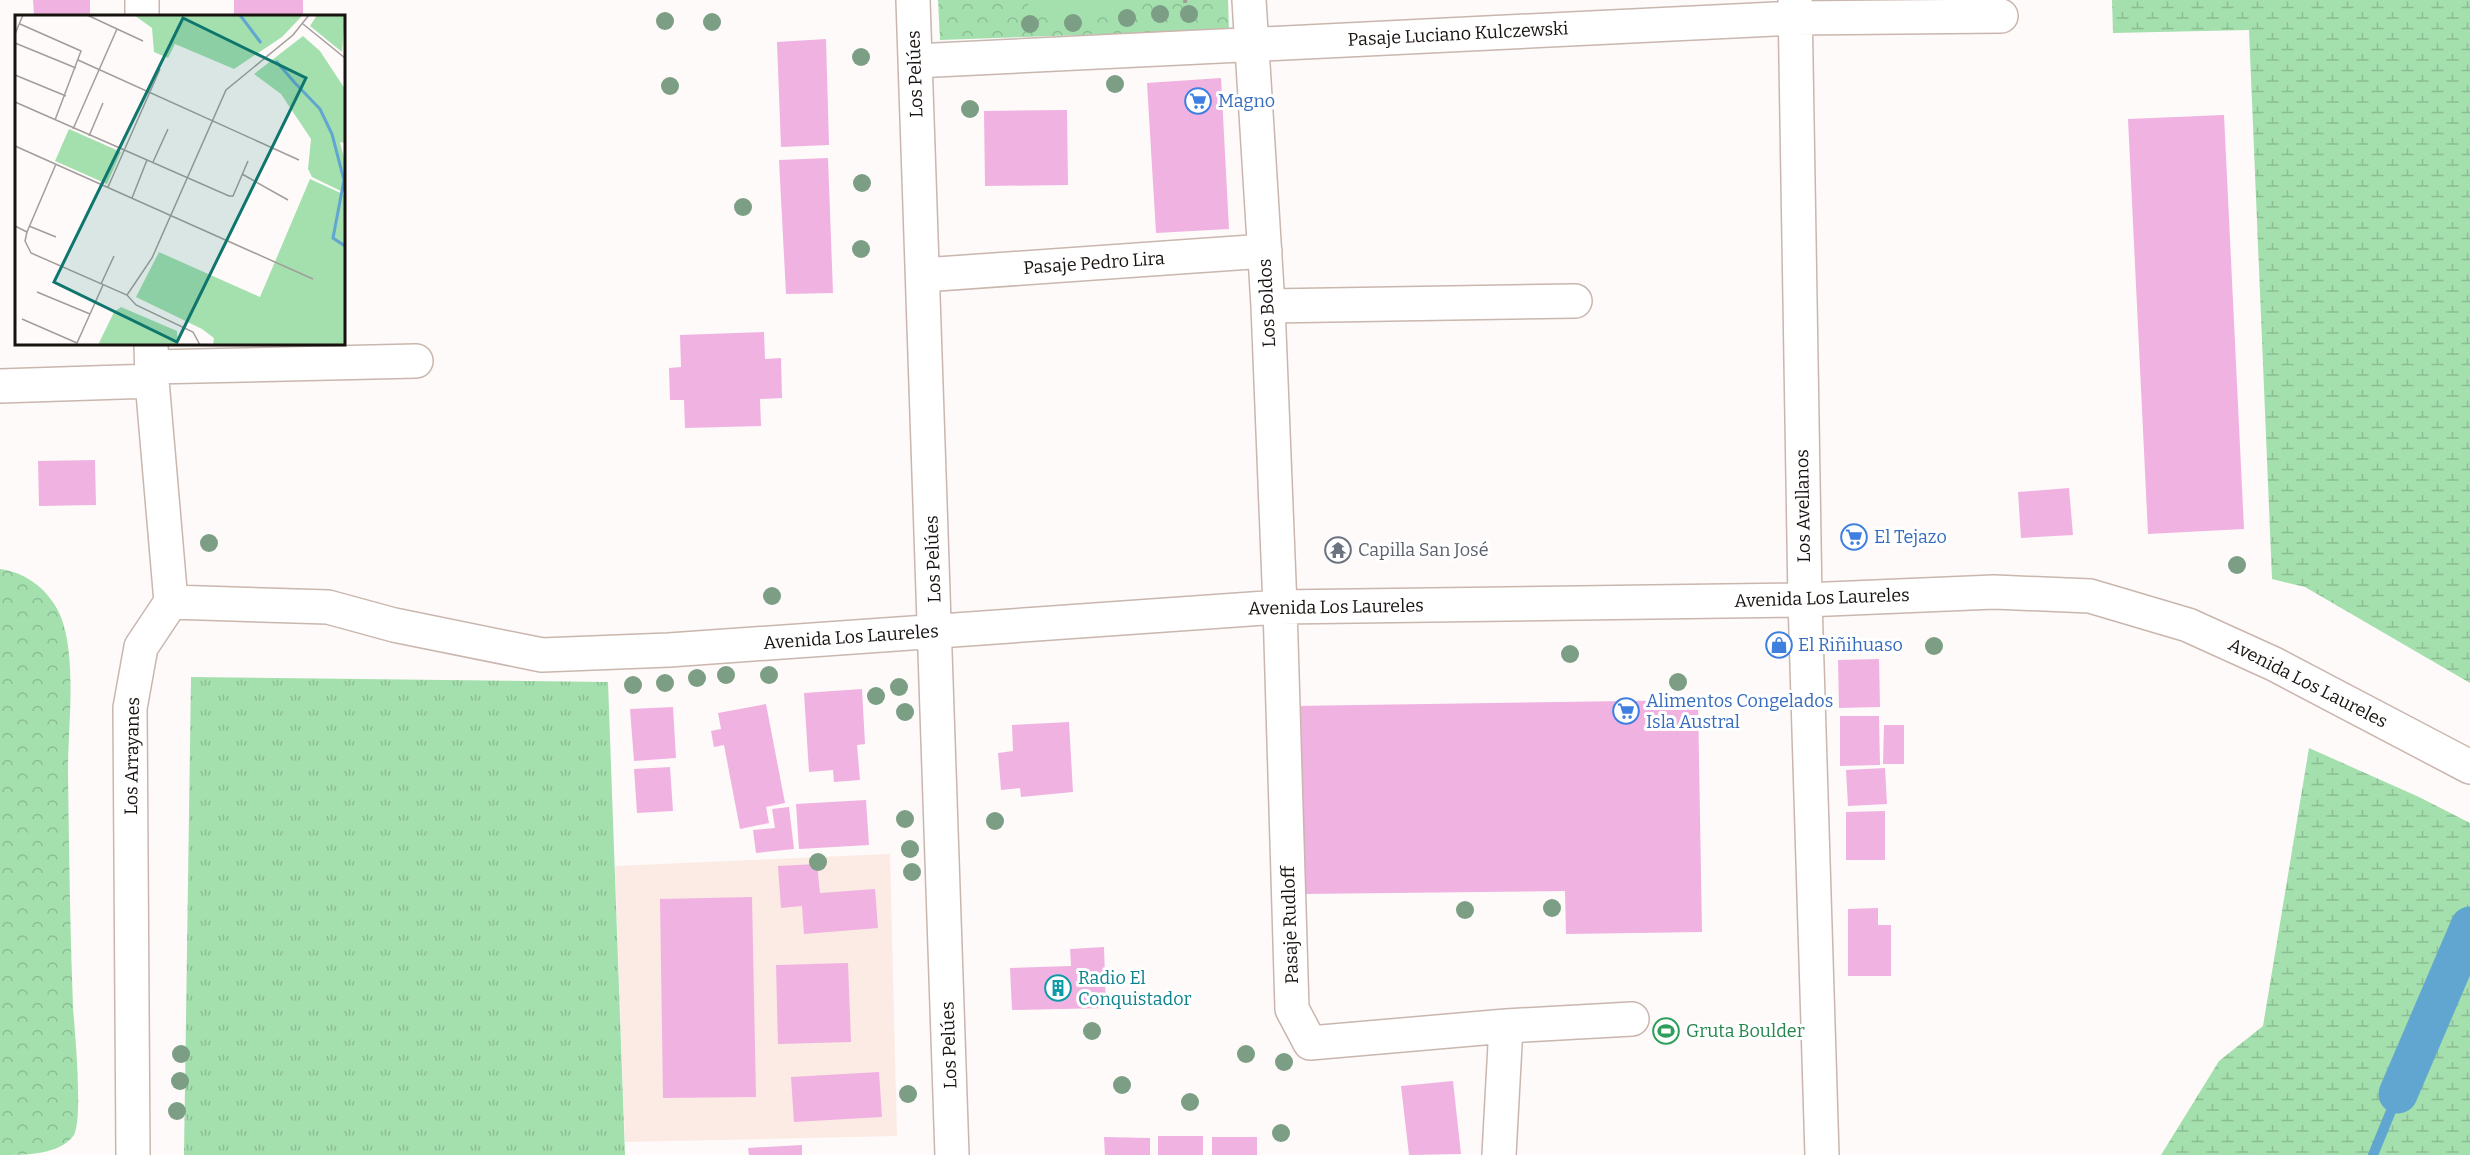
<svg xmlns="http://www.w3.org/2000/svg" width="2470" height="1155" viewBox="0 0 2470 1155" font-family="Bitter,serif">
	<defs>
		<pattern id="grass-tufts" width="24" height="20" patternUnits="userSpaceOnUse" patternTransform="scale(1.5)"><rect width="24" height="20" fill="#a4dfae"/><path d="M3 7l-1-3M5 7V3M7 7l1-3M15 17l-1-3M17 17v-4M19 17l1-3" fill="none" stroke="#8cbe94"/></pattern>
		<pattern id="forest-crowns" width="20" height="18" patternUnits="userSpaceOnUse" patternTransform="scale(1.5)"><rect width="20" height="18" fill="#a4dfae"/><path d="M2 6a3 3 0 1 1 6 0M12 15a3 3 0 1 1 6 0" fill="none" stroke="#8cbe94"/></pattern>
		<pattern id="wetland-marsh" width="20" height="14" patternUnits="userSpaceOnUse" patternTransform="scale(1.5)"><rect width="20" height="14" fill="#a4dfae"/><path d="M1 5h8M5 5V1M11 12h8M15 12V8" fill="none" stroke="#8cbe94"/></pattern>
	</defs>
	<rect width="100%" height="100%" fill="#fefaf9"/>
	<path fill="#fbebe4" d="M890 854 897 1136 625 1142 615 866Z"/>
	<path fill="url(#grass-tufts)" d="M191 677 608 682 625 1155H184Z"/>
	<path fill="url(#forest-crowns)" d="M938 0H1228L1229 30 940 40Z
		M0 569C27 572 51 592 61 617 77 659 68 726 68 771 69 850 70 930 73 1008 75 1032 83 1118 74 1135 60 1155 26 1155 0 1155Z"/>
	<path fill="url(#wetland-marsh)" d="M2112 0H2470V683L2305 587 2272 579 2249 30 2113 33Z
		M2309 748 2419 797 2470 823V1155H2161L2219 1061 2263 1026Z"/>
	<path fill="#a4dfae" d="M1028 0H1142V11L1029 16Z"/>
	<g fill="none" stroke-linecap="round" stroke-linejoin="round">
		<path stroke="#61a6d0" stroke-width="10" d="M2373 1155 2398 1094"/>
		<path stroke="#61a6d0" stroke-width="39" d="M2398 1094 2470 926"/>
	</g>
	<path fill="#f0b2e0" d="M33 0H90V14H34Z
		M234 0H303V16H234Z
		M826 39 829 145 781 147 777 42Z
		M1221 78 1229 229 1156 233 1147 83Z
		M1067 110 1068 185 985 186 984 111Z
		M2224 115 2244 529 2148 534 2128 119Z
		M828 158 833 293 786 294 779 160Z
		M764 332 765 359 781 358 782 398 760 399 761 426 685 428 684 400H670L669 368 681 367 680 335Z
		M95 460 96 505 39 506 38 461Z
		M2069 488 2073 535 2021 538 2018 492Z
		M1879 659 1880 707 1839 708 1838 660Z
		M862 689 865 744 857 745 860 780 834 782 833 770 809 772 804 693Z
		M1698 700 1702 932 1566 934 1565 891 1301 894 1293 706Z
		M766 704 785 803 766 807 769 823 740 829 724 745 714 747 711 731 721 729 718 713Z
		M673 707 676 758 634 761 630 709Z
		M1840 716H1879L1880 765 1840 766Z
		M1069 722 1073 792 1021 797 1020 788 1001 790 998 753 1013 751 1012 725Z
		M1884 725H1904V764H1883Z
		M670 767 673 811 637 813 634 769Z
		M1885 768 1887 804 1848 806 1846 770Z
		M866 800 869 845 799 849 796 804Z
		M789 807 794 849 756 853 753 830 775 828 772 809Z
		M1885 811V860H1846V812Z
		M817 864 820 893 875 889 878 928 804 934 802 906 781 908 778 866Z
		M752 897 756 1097 663 1098 660 899Z
		M1878 908V925H1891V976H1848V909Z
		M1104 947 1106 1008 1012 1010 1010 968 1071 966 1070 949Z
		M848 963 851 1042 778 1044 776 965Z
		M879 1072 882 1117 794 1122 791 1077Z
		M1453 1081 1461 1154 1409 1155 1401 1086Z
		M1158 1136H1203V1155H1158Z
		M1104 1137 1150 1138V1155H1105Z
		M1212 1137H1257V1155H1212Z
		M802 1145V1155H749L748 1148Z"/>
	<g fill="none" stroke-linecap="round" stroke-linejoin="round">
		<g stroke="#c9b6ae" stroke-width="36">
			<path id="minor" d="M142 0V16
				M913 0 952 1155
				M1249 0 1268 306 1280 607 1292 1009 1310 1043 1506 1026 1632 1019
				M1795 0 1805 600 1822 1155
				M915 61 1795 18 2001 16
				M923 275 1265 251
				M1268 306 1575 301
				M152 367 416 361
				M0 386 152 381
				M171 602 328 607 394 625 542 655 669 650 1280 607 1805 600 1994 592 2090 596 2188 625 2274 664 2470 767
				M133 1155 130 708 141 647 171 602 152 381 151 344
				M1499 1155 1506 1026"/>
		</g>
		<path stroke="#a19c9a" stroke-width="4" stroke-dasharray="3 3" stroke-linecap="butt" d="M1185 0 1186 12"/>
		<use href="#minor" stroke="#fff" stroke-width="33"/>
	</g>
	<g fill="#7b9e84">
		<circle cx="1160" cy="14" r="9"/>
		<circle cx="1189" cy="14" r="9"/>
		<circle cx="1127" cy="18" r="9"/>
		<circle cx="665" cy="21" r="9"/>
		<circle cx="712" cy="22" r="9"/>
		<circle cx="1073" cy="23" r="9"/>
		<circle cx="1030" cy="24" r="9"/>
		<circle cx="861" cy="57" r="9"/>
		<circle cx="1115" cy="84" r="9"/>
		<circle cx="670" cy="86" r="9"/>
		<circle cx="970" cy="109" r="9"/>
		<circle cx="862" cy="183" r="9"/>
		<circle cx="743" cy="207" r="9"/>
		<circle cx="861" cy="249" r="9"/>
		<circle cx="209" cy="543" r="9"/>
		<circle cx="2237" cy="565" r="9"/>
		<circle cx="772" cy="596" r="9"/>
		<circle cx="1934" cy="646" r="9"/>
		<circle cx="1570" cy="654" r="9"/>
		<circle cx="726" cy="675" r="9"/>
		<circle cx="769" cy="675" r="9"/>
		<circle cx="697" cy="678" r="9"/>
		<circle cx="1678" cy="682" r="9"/>
		<circle cx="665" cy="683" r="9"/>
		<circle cx="633" cy="685" r="9"/>
		<circle cx="899" cy="687" r="9"/>
		<circle cx="876" cy="696" r="9"/>
		<circle cx="905" cy="712" r="9"/>
		<circle cx="905" cy="819" r="9"/>
		<circle cx="995" cy="821" r="9"/>
		<circle cx="910" cy="849" r="9"/>
		<circle cx="818" cy="862" r="9"/>
		<circle cx="912" cy="872" r="9"/>
		<circle cx="1552" cy="908" r="9"/>
		<circle cx="1465" cy="910" r="9"/>
		<circle cx="1092" cy="1031" r="9"/>
		<circle cx="181" cy="1054" r="9"/>
		<circle cx="1246" cy="1054" r="9"/>
		<circle cx="1284" cy="1062" r="9"/>
		<circle cx="180" cy="1081" r="9"/>
		<circle cx="1122" cy="1085" r="9"/>
		<circle cx="908" cy="1094" r="9"/>
		<circle cx="1190" cy="1102" r="9"/>
		<circle cx="177" cy="1111" r="9"/>
		<circle cx="1281" cy="1133" r="9"/>
	</g>
	<defs>
		<g id="supermarket-ring" transform="scale(1.35)"><circle r="9.5" fill="#fff" stroke="#3f7fe0" stroke-width="1.5"/><path d="M-6-5.5h2.5l.6 2H6L4.5 2H-2.5L-4.4-4H-6ZM-1.5 3.2a1.3 1.3 0 1 0 .1 0ZM3 3.2a1.3 1.3 0 1 0 .1 0Z" fill="#3f7fe0"/></g>
		<g id="temple-ring" transform="scale(1.35)"><circle r="9.5" fill="#fff" stroke="#6b7280" stroke-width="1.5"/><path d="M0-6L5-2H3V0L6.5 2.5H4V6H1.5V3h-3V6H-4V2.5H-6.5L-3 0V-2H-5Z" fill="#6b7280"/></g>
		<g id="shop-ring" transform="scale(1.35)"><circle r="9.5" fill="#fff" stroke="#3f7fe0" stroke-width="1.5"/><path d="M-5-2.5h2.3a2.7 3.5 0 0 1 5.4 0H5L5.5 6h-11ZM-1.5-2.5h3a1.5 2.3 0 0 0-3 0Z" fill="#3f7fe0"/></g>
		<g id="building-ring" transform="scale(1.35)"><circle r="9.5" fill="#fff" stroke="#0f9aa8" stroke-width="1.5"/><path d="M-4-6H4V6H1V3H-1V6H-4ZM-2.5-4.3h1.7v1.8h-1.7ZM.8-4.3h1.7v1.8H.8ZM-2.5-1h1.7V.8h-1.7ZM.8-1h1.7V.8H.8Z" fill="#0f9aa8"/></g>
		<g id="stadium-ring" transform="scale(1.35)"><circle r="9.5" fill="#fff" stroke="#2e9e5b" stroke-width="1.5"/><path d="M0-5a6.5 5 0 1 0 0 10a6.5 5 0 1 0 0-10ZM-3.5-1.8h7v3.6h-7Z" fill="#2e9e5b"/></g>
	</defs>
	<g fill-rule="evenodd">
		<use href="#supermarket-ring" x="1198" y="101"/>
		<use href="#supermarket-ring" x="1854" y="537"/>
		<use href="#temple-ring" x="1338" y="550"/>
		<use href="#shop-ring" x="1779" y="645"/>
		<use href="#supermarket-ring" x="1626" y="711"/>
		<use href="#building-ring" x="1058" y="988"/>
		<use href="#stadium-ring" x="1666" y="1031"/>
	</g>
	<g text-anchor="middle" stroke-width="6" stroke-linejoin="round" paint-order="stroke">
		<g font-size="18" fill="#18120f" stroke="#fff">
			<text transform="translate(1458 34) rotate(-3)" y="6">Pasaje Luciano Kulczewski</text>
			<text transform="translate(915 74) rotate(-92)" y="6">Los Pelúes</text>
			<text transform="translate(1094 263) rotate(-4)" y="6">Pasaje Pedro Lira</text>
			<text transform="translate(1267 303) rotate(-93)" y="6">Los Boldos</text>
			<text transform="translate(1803 506) rotate(-91)" y="6">Los Avellanos</text>
			<text transform="translate(933 559) rotate(-92)" y="6">Los Pelúes</text>
			<text transform="translate(1822 598) rotate(-2)" y="6">Avenida Los Laureles</text>
			<text transform="translate(1336 607) rotate(-1)" y="6">Avenida Los Laureles</text>
			<text transform="translate(851 637) rotate(-4)" y="6">Avenida Los Laureles</text>
			<text transform="translate(2308 683) rotate(27)" y="6">Avenida Los Laureles</text>
			<text transform="translate(132 756) rotate(-89)" y="6">Los Arrayanes</text>
			<text transform="translate(1290 925) rotate(-92)" y="6">Pasaje Rudloff</text>
			<text transform="translate(949 1045) rotate(-92)" y="6">Los Pelúes</text>
		</g>
		<g font-size="18" fill="#366cbe" stroke="#fff" text-anchor="start">
			<text x="1218" y="107">Magno</text>
			<text x="1874" y="543">El Tejazo</text>
			<text x="1798" y="651">El Riñihuaso</text>
			<text x="1646" y="707">Alimentos Congelados<tspan x="1646" dy="21">Isla Austral</tspan></text>
		</g>
		<g font-size="18" fill="#5b616d" stroke="#fff" text-anchor="start">
			<text x="1358" y="556">Capilla San José</text>
		</g>
		<g font-size="18" fill="#0d838f" stroke="#fff" text-anchor="start">
			<text x="1078" y="984">Radio El<tspan x="1078" dy="21">Conquistador</tspan></text>
		</g>
		<g font-size="18" fill="#27864d" stroke="#fff" text-anchor="start">
			<text x="1686" y="1037">Gruta Boulder</text>
		</g>
	</g>
	<g transform="translate(15 15)">
		<rect width="330" height="330" fill="#fefaf9"/>
		<path d="M295 164 330 180V330H198L199 323 187 314 121 282 144 237 245 282Z" fill="#a4dfae"/>
		<path d="M302 0H330L327 37 295 11ZM54 114 106 137 92 169 40 146ZM106 292 162 316 163 330H83L99 297Z" fill="#a4dfae"/>
		<path d="M119 0H285L286 2 267 22 219 54 160 29 153 43 139 37 137 13ZM288 21 305 36 330 74V128L325 127 330 147V178L297 162 293 154 296 124 266 79 239 59Z" fill="#a4dfae"/>
		<path d="M76 135 100 145 94 158 70 147Z" fill="#a4dfae"/>
		<path fill="none" stroke="#61a6d0" stroke-width="3" d="M225 0 246 28M261 46 280 68M280 68 305 94 317 119 329 165 318 223 330 231"/>
		<path fill="none" stroke="#a29d9b" stroke-width="1.5" d="M72 0 128 26M5 9 66 36 40 105M288 9 330 43M0 19 8 0M0 28 61 53M63 45 284 145M0 60 51 81M0 87 214 181H218L233 146M58 114 102 14M74 121 88 88M0 131 298 264M138 147 153 114M227 159 273 185M93 172 145 54M117 183 132 145M0 211 12 217 10 226 16 238 112 280 121 290 178 317 185 330M14 211 41 222M12 217 41 149M86 269 99 241M22 277 75 299M112 280 137 243 211 75 278 20 294 0M7 304 62 328 88 270"/>
		<path fill="#0f766e" fill-opacity="0.15" stroke="#0f766e" stroke-width="3" d="M168 3 291 63 162 327 39 267Z"/>
		<rect width="330" height="330" fill="none" stroke="#18120f" stroke-width="3"/>
	</g>
</svg>
